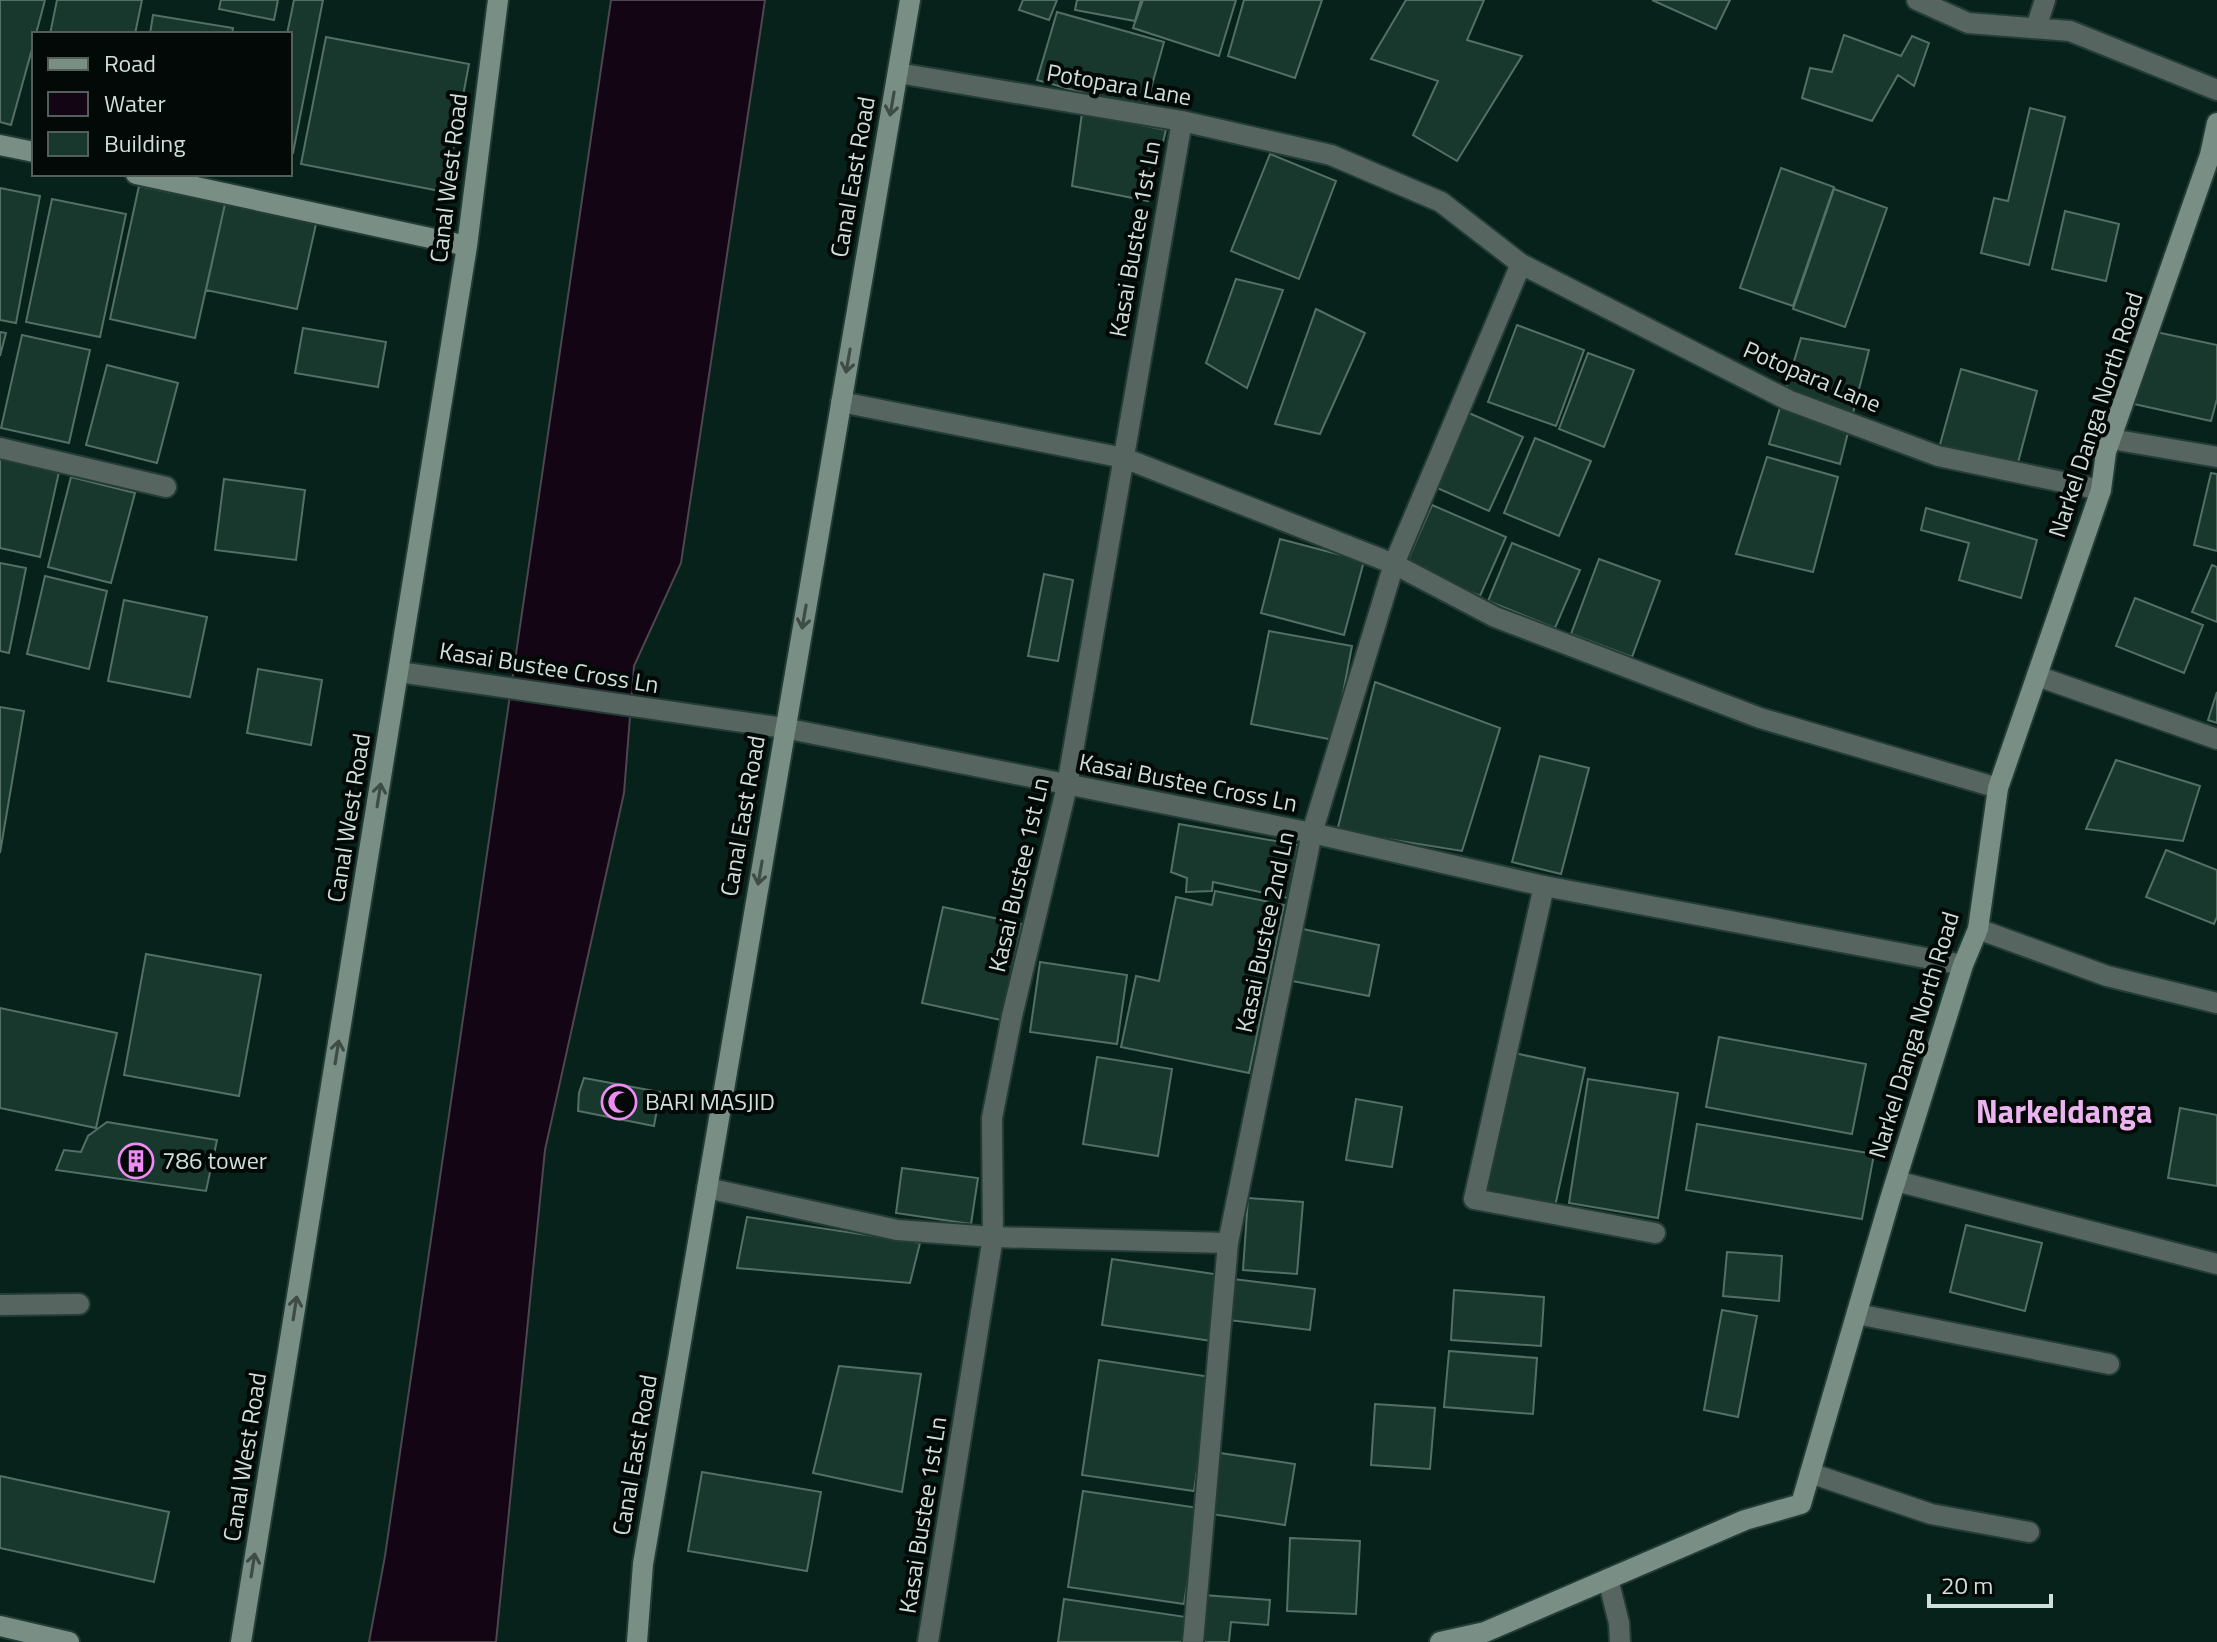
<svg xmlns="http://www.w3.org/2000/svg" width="2217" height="1642" viewBox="0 0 2217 1642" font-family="'Titillium Web',sans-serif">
	<rect width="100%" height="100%" fill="#07221a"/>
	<path fill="#130514" stroke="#4c464f" stroke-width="2" d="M611 0H765L681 563 634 666 624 793 545 1150 496 1642H369L385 1556Z"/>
	<path fill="#18372d" stroke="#547065" stroke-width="2" d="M0 0H45L36 34H34V42L11 125 0 122Z
		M57 0H142L135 34H50Z
		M221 0H278L274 20 219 9Z
		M294 0H323L293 153H290V34H287Z
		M1023 0H1057L1049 20 1019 10Z
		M1077 0H1141L1135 21 1075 10Z
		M1143 0H1236L1219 56 1133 28Z
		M1244 0H1322L1295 78 1228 56Z
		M1406 0H1484L1467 40 1522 56 1457 161 1413 135 1438 81 1371 59Z
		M1652 0H1730L1716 29Z
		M1057 12 1164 42 1145 110 1037 80Z
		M153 15 233 28 232 34H150Z
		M1844 35 1901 56 1912 36 1929 43 1914 86 1898 75 1872 121 1802 98 1810 68 1832 72Z
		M326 37 469 64 445 192 301 164Z
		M2030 108 2065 117 2029 265 1981 253 1994 198 2008 201Z
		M1082 113 1166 130 1148 201 1072 186Z
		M1270 154 1336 181 1299 279 1231 251Z
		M1781 168 1834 187 1793 306 1740 288Z
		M139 186 225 204 195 338 110 319Z
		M0 188 40 196 16 323 0 320Z
		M1834 189 1887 208 1845 327 1793 309Z
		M52 199 126 214 100 337 26 322Z
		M225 204 316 224 297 309 206 290Z
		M2065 211 2119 224 2106 281 2052 269Z
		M1236 279 1283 290 1247 388 1206 363Z
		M1316 309 1365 333 1320 434 1275 424Z
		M1517 325 1584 350 1556 426 1488 402Z
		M303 328 386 342 378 387 295 373Z
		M2142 329 2217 345V399L2211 421 2125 402Z
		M0 332 6 333 0 356Z
		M22 335 90 350 69 443 1 428Z
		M1801 338 1869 350 1840 464 1769 444Z
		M1588 353 1634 370 1604 447 1559 429Z
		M107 365 178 383 157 463 86 445Z
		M1961 369 2037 391 2016 470 1939 448Z
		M1469 413 1523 437 1489 511 1435 487Z
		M1535 438 1591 461 1559 536 1504 513Z
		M1767 457 1838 477 1813 572 1736 554Z
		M0 459 59 472 40 557 0 548Z
		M2211 473 2217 474V551L2194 545Z
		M71 477 135 493 111 583 48 567Z
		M224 479 305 490 296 560 215 550Z
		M1432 505 1506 537 1480 596 1406 564Z
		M1926 508 2037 540 2021 598 1959 580 1969 543 1921 530Z
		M1280 539 1364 561 1344 635 1261 613Z
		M1512 543 1580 570 1555 628 1488 601Z
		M1599 559 1660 581 1632 657 1571 634Z
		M0 563 26 568 9 653 0 651Z
		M2212 565 2217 567V622L2192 612Z
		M1044 574 1073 580 1058 661 1028 656Z
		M45 576 107 591 89 669 27 654Z
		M2135 598 2203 625 2184 673 2116 646Z
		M124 600 207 617 190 697 108 681Z
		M1269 631 1352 646 1334 740 1251 724Z
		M258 669 322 680 311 745 247 733Z
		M1375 682 1500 728 1462 851 1337 831Z
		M2217 692V723L2208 720Z
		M0 707 24 711 0 853Z
		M1540 756 1589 768 1561 874 1512 862Z
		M2116 760 2200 786 2183 841 2086 829Z
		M1179 824 1298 845 1288 898 1213 882 1212 891 1186 892 1187 878 1171 872Z
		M2166 850 2217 870V917L2214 924 2146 897Z
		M1215 891 1284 905 1249 1073 1121 1047 1136 976 1159 981 1176 897 1212 905Z
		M943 907 1022 924 1001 1020 922 1003Z
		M1298 928 1379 945 1369 996 1287 980Z
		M146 954 261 975 239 1096 124 1075Z
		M1040 962 1127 975 1117 1044 1030 1032Z
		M0 1008 117 1033 96 1128 0 1108Z
		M1719 1037 1866 1064 1852 1134 1706 1107Z
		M1514 1053 1585 1068 1554 1211 1482 1196Z
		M1097 1057 1172 1069 1158 1156 1083 1144Z
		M584 1078 660 1092 654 1126 578 1111 579 1093Z
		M1588 1079 1678 1093 1658 1218 1569 1203Z
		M1356 1099 1402 1107 1392 1167 1346 1160Z
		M2180 1108 2217 1115V1186L2168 1178Z
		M107 1122 217 1140 206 1191 56 1170 64 1150 81 1152 88 1136Z
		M1697 1124 1874 1154 1862 1219 1686 1190Z
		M902 1168 978 1178 971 1224 896 1213Z
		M1248 1198 1303 1202 1297 1274 1243 1270Z
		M747 1217 920 1243 910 1283 737 1268Z
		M1966 1225 2042 1243 2025 1311 1950 1292Z
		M1727 1252 1782 1256 1779 1301 1723 1296Z
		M1112 1259 1221 1275 1212 1341 1102 1325Z
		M1233 1279 1315 1289 1310 1330 1228 1320Z
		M1454 1290 1544 1297 1541 1346 1451 1340Z
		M1722 1310 1757 1316 1738 1417 1704 1410Z
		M1449 1351 1537 1358 1533 1414 1444 1407Z
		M1099 1360 1211 1377 1194 1491 1082 1475Z
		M839 1366 921 1374 902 1492 813 1473Z
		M1375 1404 1435 1408 1430 1469 1371 1465Z
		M1220 1453 1295 1464 1285 1525 1211 1514Z
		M702 1472 821 1492 807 1571 688 1551Z
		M0 1476 169 1512 154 1582 0 1548Z
		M1083 1491 1199 1508 1184 1604 1068 1587Z
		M1290 1538 1360 1541 1356 1614 1287 1611Z
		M1203 1595 1270 1600 1268 1625 1231 1622 1229 1642H1199Z
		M1064 1599 1186 1617 1182 1642H1058Z"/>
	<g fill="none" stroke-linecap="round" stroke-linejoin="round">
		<g stroke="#233c35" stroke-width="24">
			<path id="lane" d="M1917 0 1968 23 2070 31 2217 90
				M2036 28 2045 0
				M841 402 1124 458 1394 564 1495 617 1760 718 1998 788
				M0 448 166 487
				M399 672 784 728 1312 833 1544 886 1963 965
				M2037 676 2217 739
				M1978 929 2107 976 2217 1003
				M1896 1181 2217 1264
				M707 1188 897 1230 993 1237 1228 1243
				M1608 1579 1619 1623 1620 1642"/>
		</g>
		<g stroke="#233c35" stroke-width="24">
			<path id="street" d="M898 73 1182 121 1331 155 1441 202 1521 264 1788 400 1938 456 2101 490
				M2111 439 2217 457
				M1544 886 1474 1199 1655 1233
				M0 1305 79 1304
				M1857 1314 2109 1364
				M1810 1473 1931 1514 2029 1532
				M928 1642 993 1237 992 1118 1012 1016 1067 786 1182 121
				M1193 1642 1228 1243 1312 833 1394 564 1521 264"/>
		</g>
		<g stroke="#233c35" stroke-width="24">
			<path id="secondary" d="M0 145 34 152
				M136 174 467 246
				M0 1626 69 1642
				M241 1642 467 246 498 0
				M637 1642 643 1564 910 0
				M1440 1642 1485 1632 1745 1520 1801 1504 1890 1199 1963 965 1978 929 1998 788 2101 490 2106 452 2210 155 2217 123"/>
		</g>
		<use href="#lane" stroke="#576560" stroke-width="20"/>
		<use href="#street" stroke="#576560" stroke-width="20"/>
		<use href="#secondary" stroke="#798f86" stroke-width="20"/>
	</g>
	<defs><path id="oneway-shaft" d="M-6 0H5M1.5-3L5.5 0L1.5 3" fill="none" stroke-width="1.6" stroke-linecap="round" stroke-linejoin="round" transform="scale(2)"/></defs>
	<g stroke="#3e4c46">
		<use href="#oneway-shaft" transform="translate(892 104) rotate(100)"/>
		<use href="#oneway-shaft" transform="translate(848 361) rotate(100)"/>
		<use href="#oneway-shaft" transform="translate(804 617) rotate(100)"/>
		<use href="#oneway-shaft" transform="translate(379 795) rotate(-81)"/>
		<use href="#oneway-shaft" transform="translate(760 873) rotate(100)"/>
		<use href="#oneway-shaft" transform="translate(337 1052) rotate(-81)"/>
		<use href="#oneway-shaft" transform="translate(295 1308) rotate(-81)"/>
		<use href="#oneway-shaft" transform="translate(253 1565) rotate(-81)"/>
	</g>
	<defs>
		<g id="mosque-ring" transform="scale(1.8)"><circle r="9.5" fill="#020906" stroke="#f08bf6" stroke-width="1.5"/><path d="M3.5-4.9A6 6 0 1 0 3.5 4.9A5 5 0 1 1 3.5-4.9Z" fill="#f08bf6"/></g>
		<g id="building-ring" transform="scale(1.8)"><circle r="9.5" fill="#020906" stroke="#f08bf6" stroke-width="1.5"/><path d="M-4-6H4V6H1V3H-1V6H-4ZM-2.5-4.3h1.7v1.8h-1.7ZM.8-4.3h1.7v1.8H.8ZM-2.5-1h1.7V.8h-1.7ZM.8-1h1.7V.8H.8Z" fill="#f08bf6"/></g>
	</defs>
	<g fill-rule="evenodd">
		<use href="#mosque-ring" x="619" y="1102"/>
		<use href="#building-ring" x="136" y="1161"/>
	</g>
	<g text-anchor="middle" stroke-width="8" stroke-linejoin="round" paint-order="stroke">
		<g font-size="24" fill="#d0dfd9" stroke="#020906">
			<text transform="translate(1119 85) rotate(10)" y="8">Potopara Lane</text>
			<text transform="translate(853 177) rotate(-80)" y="8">Canal East Road</text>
			<text transform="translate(449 178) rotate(-83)" y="8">Canal West Road</text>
			<text transform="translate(1135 239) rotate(-80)" y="8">Kasai Bustee 1st Ln</text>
			<text transform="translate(1812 377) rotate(23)" y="8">Potopara Lane</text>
			<text transform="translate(2096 415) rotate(-72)" y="8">Narkel Danga North Road</text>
			<text transform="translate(549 668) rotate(9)" y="8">Kasai Bustee Cross Ln</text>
			<text transform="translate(1188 783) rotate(11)" y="8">Kasai Bustee Cross Ln</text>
			<text transform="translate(743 816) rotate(-80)" y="8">Canal East Road</text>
			<text transform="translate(349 818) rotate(-81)" y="8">Canal West Road</text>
			<text transform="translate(1019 875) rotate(-77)" y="8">Kasai Bustee 1st Ln</text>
			<text transform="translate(1265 932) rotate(-78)" y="8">Kasai Bustee 2nd Ln</text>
			<text transform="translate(1914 1035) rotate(-73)" y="8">Narkel Danga North Road</text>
			<text transform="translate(635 1455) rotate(-80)" y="8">Canal East Road</text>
			<text transform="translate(245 1457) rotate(-81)" y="8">Canal West Road</text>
			<text transform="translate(923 1515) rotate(-81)" y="8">Kasai Bustee 1st Ln</text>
		</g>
		<g font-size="24" fill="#d0dfd9" stroke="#020906" text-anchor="start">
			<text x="645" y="1110">BARI MASJID</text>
			<text x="162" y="1169">786 tower</text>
		</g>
		<g font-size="32" font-weight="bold" fill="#ecb4ef" stroke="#020906">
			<text x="2064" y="1123">Narkeldanga</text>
		</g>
	</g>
	<rect x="32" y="32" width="260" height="144" fill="#020906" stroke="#545f5a" stroke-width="2"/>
	<rect x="48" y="58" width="40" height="12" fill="#798f86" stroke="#545f5a" stroke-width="2"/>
	<text x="104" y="72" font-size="24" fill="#d0dfd9">Road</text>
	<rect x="48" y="92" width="40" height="24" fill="#130514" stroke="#545f5a" stroke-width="2"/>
	<text x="104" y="112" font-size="24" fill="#d0dfd9">Water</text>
	<rect x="48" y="132" width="40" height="24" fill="#18372d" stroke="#545f5a" stroke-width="2"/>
	<text x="104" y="152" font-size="24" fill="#d0dfd9">Building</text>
	<path d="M1929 1594v12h122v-12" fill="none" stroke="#d0dfd9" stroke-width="4"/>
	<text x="1941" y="1594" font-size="24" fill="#d0dfd9" stroke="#020906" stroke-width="6" paint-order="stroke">20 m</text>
</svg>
